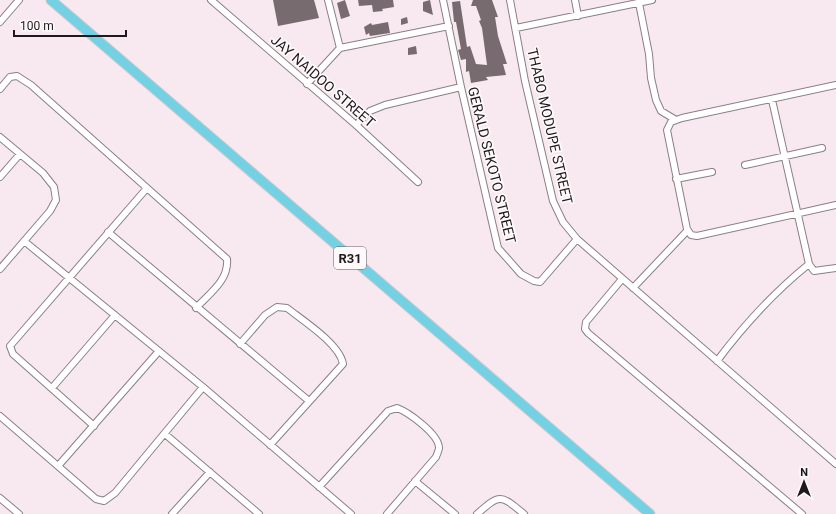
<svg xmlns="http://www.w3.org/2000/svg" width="836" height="514" viewBox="0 0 836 514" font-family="Roboto,sans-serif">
	<rect width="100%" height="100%" fill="#f7e9ef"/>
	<path fill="#776b70" d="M273 0H314L319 18 278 26Z
		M345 0 350 16 341 19 337 3Z
		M358 0H393L394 7 382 9 383 11 373 12 372 5 359 6Z
		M430 0 433 15 423 11V2Z
		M473 0H492L498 17H495L498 36 507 64H503L506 75 486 77 488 80 471 83 469 71 466 72V59L461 60 458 50 461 49 456 22H454L452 2 460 1 467 47 470 46 476 64 487 65 482 28 479 21 481 20 476 6H471Z
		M407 17 408 23 401 25V19Z
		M388 22 390 33 370 36 369 33 366 35 364 27 371 23 372 25Z
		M416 46 417 54 408 55V48Z"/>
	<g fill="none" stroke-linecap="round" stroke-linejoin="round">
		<g stroke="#8b7f84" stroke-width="8">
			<path id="street" d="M211 0 356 125 418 182
				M328 0 340 48
				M443 0 461 87 498 248 521 274 534 281 540 282 577 239
				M510 0 525 81 553 201 563 222 577 239 836 464
				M575 0 578 16
				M639 3 649 54 651 78 656 100 661 111 676 120
				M0 22 19 0
				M516 28 652 0
				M307 84 340 48 449 26
				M836 85 682 118 671 122 667 130 687 229 691 235 697 236 836 205
				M0 89 10 77 17 76 31 85 227 259C229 280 210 293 196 308
				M772 100 809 264 814 271 836 268
				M356 125 370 111 385 105 461 87
				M0 137 43 173 54 187 56 200 50 211 0 269
				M745 165 822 148
				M0 177 20 154
				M676 179 712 172
				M108 232 309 401
				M24 241 203 387 351 514
				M622 279 586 322 585 329 588 333 802 514
				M633 288 687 231
				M240 344 265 315 277 307 287 308C302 320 340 344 343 364L270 445
				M717 361C744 325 773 293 809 264
				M52 388 115 315
				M0 416 96 499 104 501 115 493 203 387
				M94 426 13 354 10 346 147 188
				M165 434 259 514
				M58 466 159 351
				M415 481 455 514
				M319 487 388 411 397 408C408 412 439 434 439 448 439 450 437 454 436 457L387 514
				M0 498 19 514
				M172 514 210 472
				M477 514C500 494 500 494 524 514"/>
		</g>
		<g stroke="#cecccd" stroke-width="11">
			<path id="primary" d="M51 0 650 514"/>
		</g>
		<use href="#street" stroke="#fff" stroke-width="6"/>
		<use href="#primary" stroke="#74d1e4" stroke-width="9"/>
	</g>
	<g text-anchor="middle" stroke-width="3.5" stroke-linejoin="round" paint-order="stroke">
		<rect fill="#fff9fb" stroke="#625c5e" stroke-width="1" x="334" y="247" width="32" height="22" rx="3"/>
		<g font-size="13" font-weight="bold" fill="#1e191b">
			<text x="350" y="263">R31</text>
		</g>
		<g font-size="14" fill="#1e191b" stroke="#fff9fb">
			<text transform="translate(323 81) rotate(41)" y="5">JAY NAIDOO STREET</text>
			<text transform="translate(550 126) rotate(77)" y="5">THABO MODUPE STREET</text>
			<text transform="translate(492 165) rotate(76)" y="5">GERALD SEKOTO STREET</text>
		</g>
	</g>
	<g transform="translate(804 482)" stroke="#fff9fb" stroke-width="3" paint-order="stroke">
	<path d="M0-3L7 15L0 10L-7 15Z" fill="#1e191b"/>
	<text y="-6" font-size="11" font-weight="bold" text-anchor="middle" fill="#1e191b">N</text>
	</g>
	<path d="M14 30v6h112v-6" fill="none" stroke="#1e191b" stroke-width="2"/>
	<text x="20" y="30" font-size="12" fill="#1e191b" stroke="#fff9fb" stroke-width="3" paint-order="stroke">100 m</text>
</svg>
